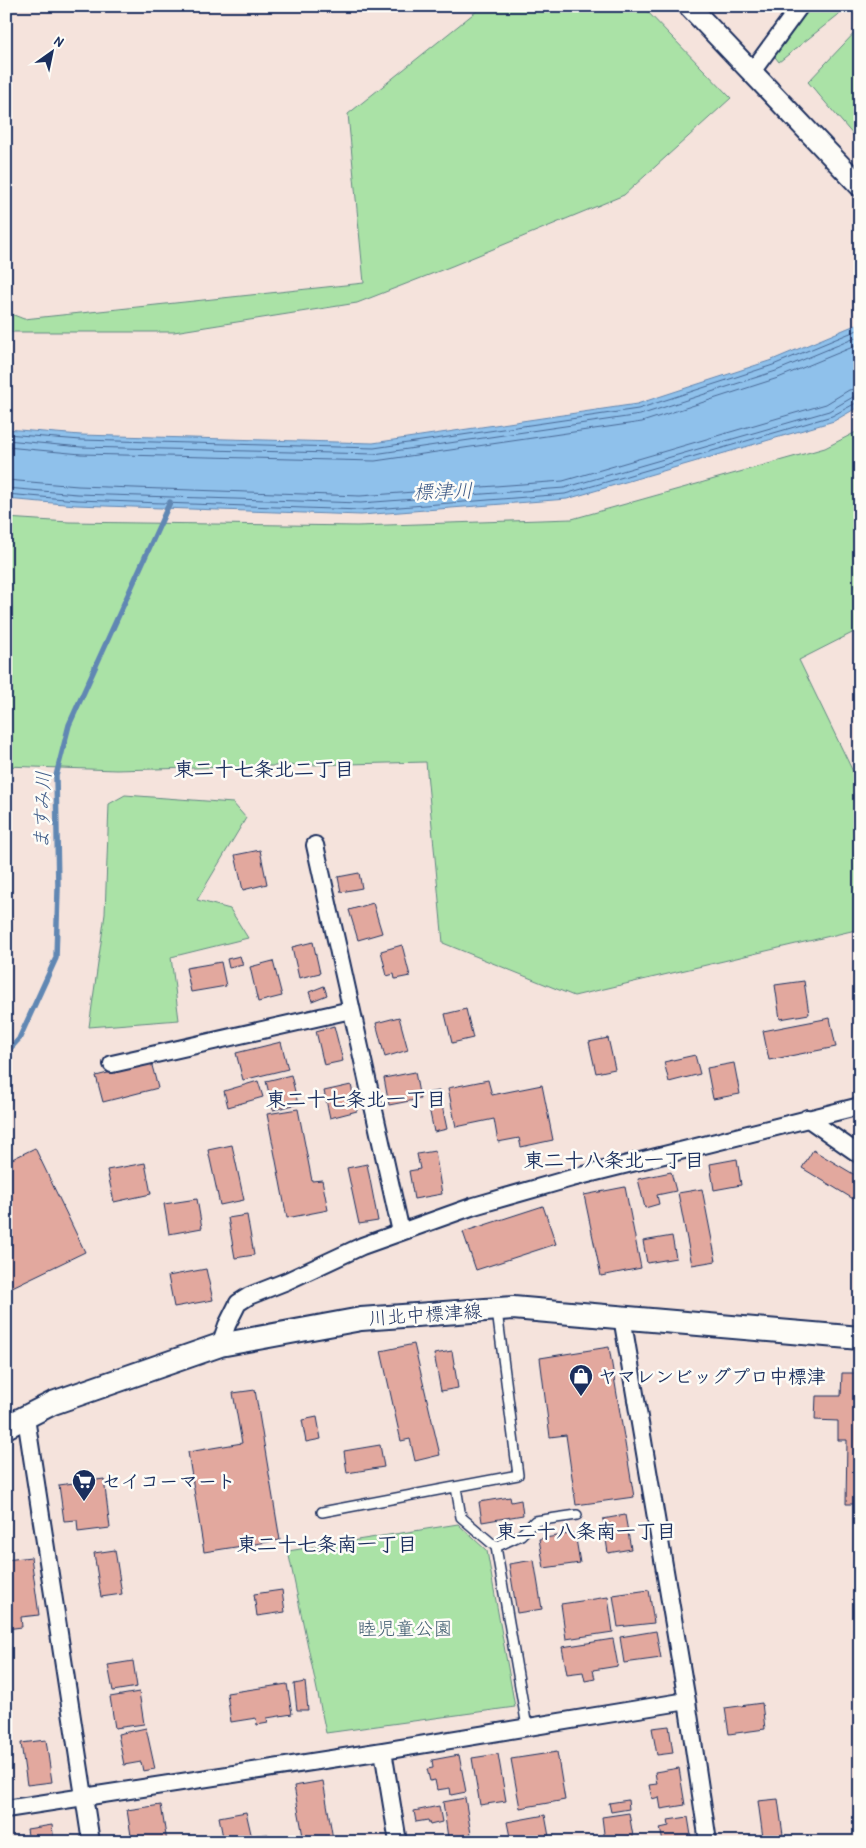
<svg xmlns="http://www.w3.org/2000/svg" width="866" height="1848" viewBox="0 0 866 1848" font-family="'Patrick Hand','Klee One',sans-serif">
	<rect width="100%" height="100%" fill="#f5e3dc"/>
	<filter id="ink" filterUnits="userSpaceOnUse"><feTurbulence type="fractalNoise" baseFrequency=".02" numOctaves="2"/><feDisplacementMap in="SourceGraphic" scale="10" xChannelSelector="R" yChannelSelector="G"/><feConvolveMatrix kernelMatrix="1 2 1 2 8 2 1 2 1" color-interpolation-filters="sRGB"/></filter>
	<g filter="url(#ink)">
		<path fill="#aae2a6" stroke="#628882" d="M483 6H642L731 98 624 195 452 266 357 303 174 332H6V312L24 319 364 283 348 114Z
			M806 6H845L838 15 779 62 772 53Z
			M860 27V143L808 82Z
			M860 430V629L799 660 860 786V929L574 996 443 943 426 762 116 770 6 766V518L69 522 357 526 572 519 825 448Z
			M860 661V693L855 684 856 664Z
			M125 795 233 803 246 818 197 900 230 909 248 938 171 957 179 1020 89 1027 105 914 109 804Z
			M458 1524 487 1551 515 1707 326 1733 288 1551Z"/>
		<path fill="#8fc1eb" stroke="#6187b3" d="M860 323V406L834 421 567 499 361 515 76 505 6 499V429L81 435 373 443 637 404 772 360Z"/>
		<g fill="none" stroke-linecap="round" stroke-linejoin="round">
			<path stroke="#496996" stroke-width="1" d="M6 434 81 440 374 448 638 409 773 365 860 329
				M6 440 81 447 374 454 640 415 776 371 860 336
				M6 447 81 454 375 461 642 422 778 378 860 344
				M6 480 78 486 360 496 563 481 826 404 849 390 860 388
				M6 488 77 494 361 503 564 488 829 411 853 397 860 396
				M6 494 77 500 361 510 565 494 832 416 856 403 860 402"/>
			<path stroke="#6187b3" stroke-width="5.5" d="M6 1053 19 1039 56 958 58 889 56 776 69 725 170 502"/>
		</g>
		<path fill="#e2a89e" stroke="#1b2f5e" d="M260 850 267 884 243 890 235 855Z
			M359 873 362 888 341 892 338 877Z
			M373 903 382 933 358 940 349 910Z
			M313 942 320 973 299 978 292 947Z
			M402 945 410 976 395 979 394 974 387 976 381 951Z
			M240 956 243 965 229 968 227 959Z
			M273 961 282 996 258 1002 250 967Z
			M221 962 226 986 191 992 186 968Z
			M804 981 809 1014 780 1019 775 985Z
			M324 986 327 995 312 1001 309 992Z
			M466 1009 473 1038 452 1043 445 1014Z
			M399 1017 408 1050 385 1057 376 1023Z
			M830 1018 836 1047 769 1060 763 1031Z
			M334 1026 343 1061 324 1065 316 1031Z
			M608 1038 615 1069 596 1073 589 1042Z
			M281 1042 288 1069 243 1080 236 1053Z
			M695 1055 700 1074 669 1082 664 1062Z
			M151 1062 158 1088 103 1102 96 1076Z
			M734 1063 740 1094 713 1099 707 1068Z
			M415 1072 420 1099 389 1105 384 1078Z
			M291 1075 298 1104 273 1110 266 1081Z
			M488 1080 492 1095 542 1085 553 1140 521 1147 519 1138 498 1142 494 1119 456 1127 448 1088Z
			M258 1081 263 1097 228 1107 224 1091Z
			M351 1085 357 1111 330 1118 324 1091Z
			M439 1091 447 1129 434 1132 426 1093Z
			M298 1109 312 1181 322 1180 328 1210 287 1218 267 1114Z
			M232 1145 244 1200 220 1205 208 1150Z
			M35 1148 85 1252 6 1290V1162Z
			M813 1150 860 1178V1203L802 1168Z
			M435 1151 442 1194 414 1199 409 1171 420 1169 417 1154Z
			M737 1159 741 1185 714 1190 710 1164Z
			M145 1163 151 1194 114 1202 107 1170Z
			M367 1164 378 1221 359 1224 347 1168Z
			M671 1172 676 1191 657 1195 659 1204 645 1208 638 1179Z
			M625 1187 641 1268 601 1276 584 1195Z
			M702 1189 716 1261 692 1265 678 1193Z
			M197 1199 202 1228 169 1234 164 1204Z
			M543 1206 556 1244 476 1270 463 1232Z
			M247 1215 254 1255 235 1258 228 1218Z
			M672 1236 676 1258 647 1263 643 1241Z
			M206 1269 213 1300 174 1307 168 1276Z
			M414 1344 440 1455 415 1461 410 1439 401 1441 381 1351Z
			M609 1347 634 1497 576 1505 566 1435 550 1437 540 1358Z
			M452 1351 458 1388 441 1391 434 1354Z
			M842 1373H860V1504H846L847 1440H838V1421L815 1420 816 1396H841Z
			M255 1390 280 1540 204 1552 188 1452 242 1443 233 1393Z
			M317 1417 321 1439 306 1442 302 1420Z
			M380 1445 384 1467 347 1473 344 1451Z
			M104 1479 110 1528 78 1532 77 1520 64 1521 59 1485Z
			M510 1497 511 1502 521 1500 523 1515 482 1522 479 1502Z
			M625 1515 631 1549 608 1553 603 1519Z
			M575 1533 580 1563 544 1568 539 1539Z
			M115 1550 122 1594 101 1597 94 1553Z
			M31 1557 39 1615 21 1617 22 1627 6 1629V1560Z
			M534 1560 542 1609 517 1613 509 1564Z
			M282 1590 285 1612 257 1616 254 1594Z
			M649 1590 654 1623 618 1627 613 1595Z
			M608 1597 613 1632 566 1639 561 1604Z
			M656 1631 661 1658 624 1663 620 1637Z
			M613 1639 618 1666 593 1670 595 1679 585 1681 583 1672 567 1674 562 1647Z
			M133 1661 137 1687 113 1691 108 1665Z
			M305 1682 308 1710H297L294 1684Z
			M287 1684 292 1714 267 1718 268 1723 257 1725 256 1718 231 1722 227 1693Z
			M139 1692 144 1724 115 1728 110 1697Z
			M762 1703 765 1729 729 1734 725 1708Z
			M669 1726 673 1753 657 1755 652 1728Z
			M146 1728 155 1769 143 1771 141 1762 124 1765 118 1734Z
			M46 1740 52 1782 27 1785 21 1743Z
			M557 1752 565 1800 520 1808 511 1759Z
			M498 1754 506 1801 480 1805 472 1758Z
			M459 1755 466 1792 451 1795 450 1788 437 1790 435 1780 430 1781 427 1769 433 1768 432 1760Z
			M679 1768 685 1805 661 1809 659 1797 652 1799 649 1785 657 1784 655 1772Z
			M323 1781 333 1839 304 1842 294 1786Z
			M465 1798 471 1834 448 1838 443 1802Z
			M778 1799 783 1835 763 1838 758 1801Z
			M628 1800 629 1809 611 1812 609 1803Z
			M161 1805 167 1842H132L127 1810Z
			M439 1806 442 1822 430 1825 428 1820 416 1822 414 1811Z
			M246 1812 252 1838 224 1842 219 1817Z
			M629 1813 634 1842H605L602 1817Z
			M545 1815 550 1842H511L507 1822Z
			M688 1817 692 1842H663L660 1828 669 1826 668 1820Z
			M52 1825 54 1842H29L27 1829Z
			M268 1834 269 1842H257L256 1835Z
			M22 1837 23 1842H6V1839Z"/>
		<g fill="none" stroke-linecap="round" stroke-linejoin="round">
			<g stroke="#1b2f5e" stroke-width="12">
				<path id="service" d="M456 1487 461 1517 496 1547 527 1727
					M322 1512 518 1475 497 1311
					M496 1547 521 1535 535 1521 577 1515"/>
			</g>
			<g stroke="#1b2f5e" stroke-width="20">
				<path id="minor" d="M751 73 800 6
					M315 845 401 1232
					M112 1064 351 1010
					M807 1118 860 1155
					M622 1317 687 1701 708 1842
					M220 1345 227 1325 238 1303 249 1296 287 1281 362 1246 474 1206 572 1178 860 1106
					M26 1418 91 1842
					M383 1751 398 1842
					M6 1809 383 1751 687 1701"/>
			</g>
			<g stroke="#1b2f5e" stroke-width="24">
				<path id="tertiary" d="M689 6 860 186"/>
			</g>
			<g stroke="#1b2f5e" stroke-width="26">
				<path id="secondary" d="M6 1427 53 1403 220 1345 361 1319 513 1308 860 1338"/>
			</g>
			<use href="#service" stroke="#fdfcf7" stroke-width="9"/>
			<use href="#minor" stroke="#fdfcf7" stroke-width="16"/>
			<use href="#tertiary" stroke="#fdfcf7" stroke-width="20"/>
			<use href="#secondary" stroke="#fdfcf7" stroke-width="22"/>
		</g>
	</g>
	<defs>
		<g id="shop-pin" transform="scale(1.25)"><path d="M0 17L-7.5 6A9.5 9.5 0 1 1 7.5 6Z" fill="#1b2f5e" stroke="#fdfcf7"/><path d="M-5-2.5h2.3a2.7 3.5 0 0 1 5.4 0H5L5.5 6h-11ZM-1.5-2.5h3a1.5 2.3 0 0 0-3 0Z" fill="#fff"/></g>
		<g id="supermarket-pin" transform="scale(1.25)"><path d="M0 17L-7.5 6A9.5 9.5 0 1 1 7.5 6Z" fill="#1b2f5e" stroke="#fdfcf7"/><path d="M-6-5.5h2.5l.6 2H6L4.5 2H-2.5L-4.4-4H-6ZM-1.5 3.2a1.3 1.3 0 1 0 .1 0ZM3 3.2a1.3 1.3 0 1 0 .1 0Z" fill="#fff"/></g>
	</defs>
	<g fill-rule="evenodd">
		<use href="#shop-pin" x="581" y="1376"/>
		<use href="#supermarket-pin" x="84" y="1481"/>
	</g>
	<g text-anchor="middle" stroke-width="5" stroke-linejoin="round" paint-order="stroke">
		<g font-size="19" fill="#1b2f5e" stroke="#fdfcf7">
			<text transform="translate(425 1314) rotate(-4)" y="7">川北中標津線</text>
		</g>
		<g font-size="19" font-weight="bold" fill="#1b2f5e" stroke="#fdfcf7" text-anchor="start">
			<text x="598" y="1383">ヤマレンビッグプロ中標津</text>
			<text x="102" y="1488">セイコーマート</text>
		</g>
		<g font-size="19" fill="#3f5c70" stroke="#fdfcf7">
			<text x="405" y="1635">睦児童公園</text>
		</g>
		<g font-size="20" font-style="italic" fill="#3e5b88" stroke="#fdfcf7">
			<text transform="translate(443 491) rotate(-2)" y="7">標津川</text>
			<text transform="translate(42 810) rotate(-88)" y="7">ますみ川</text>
		</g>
		<g font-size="20" font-weight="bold" fill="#1b2f5e" stroke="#fdfcf7">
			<text x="264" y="776">東二十七条北二丁目</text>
			<text x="356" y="1106">東二十七条北一丁目</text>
			<text x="614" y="1167">東二十八条北一丁目</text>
			<text x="586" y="1538">東二十八条南一丁目</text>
			<text x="327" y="1551">東二十七条南一丁目</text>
		</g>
	</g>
	<rect width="866" height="1848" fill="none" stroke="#fdfcf7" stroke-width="25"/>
	<rect x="12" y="12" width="841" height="1823" fill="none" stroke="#1b2f5e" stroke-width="2" filter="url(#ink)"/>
	<g transform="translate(52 52) rotate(33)" stroke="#fdfcf7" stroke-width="4" paint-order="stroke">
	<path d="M0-4L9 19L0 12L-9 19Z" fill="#1b2f5e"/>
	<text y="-8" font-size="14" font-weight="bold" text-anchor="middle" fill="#1b2f5e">N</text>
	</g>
</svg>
